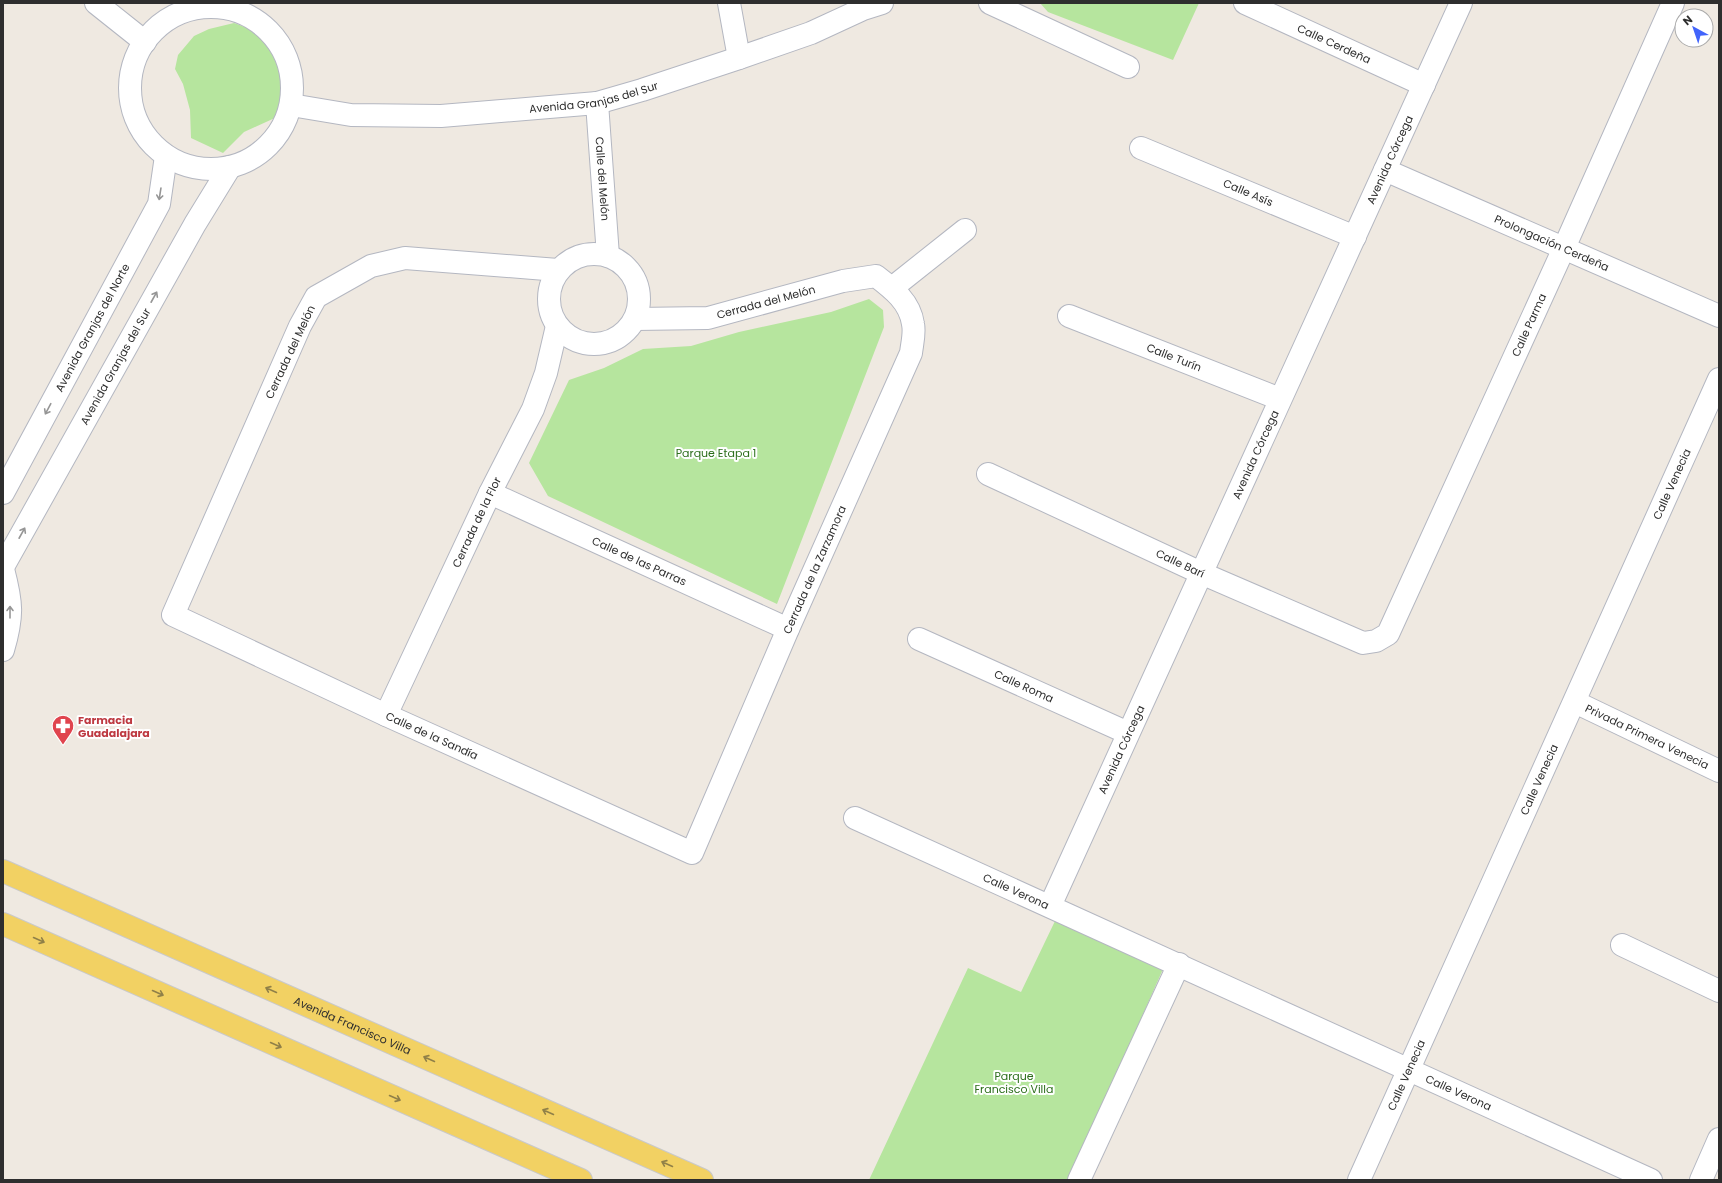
<svg xmlns="http://www.w3.org/2000/svg" width="1722" height="1183" viewBox="0 0 1722 1183" font-family="Poppins,sans-serif">
	<rect width="100%" height="100%" fill="#efe9e1"/>
	<path fill="#b6e59e" d="M1040 3H1199L1173 60 1048 12Z
		M234 23C261 33 287 42 296 73 299 81 295 97 294 106L277 117 244 132 223 153 191 138 190 110 183 84 175 69 178 55 194 36 209 29Z
		M869 299 883 310 884 327 777 604 548 496 529 463 569 380 604 368 643 349 691 346 739 332 831 312Z
		M1055 921 1163 969 1070 1180H869L968 968 1021 992Z"/>
	<g fill="none" stroke-linecap="round" stroke-linejoin="round">
		<g stroke="#b4b7c1" stroke-width="24">
			<g id="minor">
				<path d="M96 3 145 42"/>
				<path d="M729 3 739 58"/>
				<path d="M990 3 1128 67"/>
				<path id="s1" d="M1245 3 1424 85"/>
				<circle cx="211" cy="88" r="81"/>
				<path id="s2" d="M597 103 608 256"/>
				<path id="s3" d="M291 105 351 115 441 116 597 103 642 90 739 58 811 33 863 9 882 3"/>
				<path id="s4" d="M1141 148 1355 237"/>
				<path id="s5" d="M1385 170 1719 316"/>
				<circle cx="594" cy="299" r="45"/>
				<path id="s6" d="M558 270 405 258 371 266 316 297 300 326 173 615 386 715 692 853 788 629 911 353C912 344 915 333 913 324 910 302 893 289 876 276L843 281 708 318 635 319"/>
				<path d="M892 288 965 230"/>
				<path id="s7" d="M1069 316 1280 399"/>
				<path id="s8" d="M988 474 1201 573 1363 643 1376 641 1388 634 1564 248 1673 3"/>
				<path id="s9" d="M3 493 159 204 166 156"/>
				<path id="s10" d="M490 493 788 629"/>
				<path id="s11" d="M3 567 195 224 230 167"/>
				<path d="M3 569C12 603 13 616 3 650"/>
				<path id="s12" d="M919 639 1128 733"/>
				<path id="s13" d="M1575 702 1719 771"/>
				<path id="s14" d="M386 715 490 493 533 409 546 373 557 326"/>
				<path id="s15" d="M855 818 1651 1180"/>
				<path id="s16" d="M1050 906 1461 3"/>
				<path d="M1622 945 1719 991"/>
				<path d="M1079 1180 1179 964"/>
				<path id="s17" d="M1359 1180 1719 379"/>
				<path d="M1701 1180 1719 1139"/>
			</g>
		</g>
		<g stroke="#c9c9c9" stroke-width="24">
			<g id="major">
				<path id="s18" d="M3 871 702 1180"/>
				<path d="M3 924 581 1180"/>
			</g>
		</g>
		<use href="#minor" stroke="#fff" stroke-width="22"/>
		<use href="#major" stroke="#f2d163" stroke-width="22"/>
	</g>
	<defs><path id="oneway-shaft" d="M-6 0H5M1.5-3L5.5 0L1.5 3" fill="none" stroke-width="1.6" stroke-linecap="round" stroke-linejoin="round"/></defs>
	<g stroke="#969696">
		<use href="#oneway-shaft" transform="translate(160 194) rotate(99)"/>
		<use href="#oneway-shaft" transform="translate(154 297) rotate(-61)"/>
		<use href="#oneway-shaft" transform="translate(48 409) rotate(118)"/>
		<use href="#oneway-shaft" transform="translate(22 533) rotate(-61)"/>
		<use href="#oneway-shaft" transform="translate(10 612) rotate(-90)"/>
	</g>
	<g stroke="#908048">
		<use href="#oneway-shaft" transform="translate(39 940) rotate(24)"/>
		<use href="#oneway-shaft" transform="translate(271 990) rotate(-156)"/>
		<use href="#oneway-shaft" transform="translate(158 993) rotate(24)"/>
		<use href="#oneway-shaft" transform="translate(276 1045) rotate(24)"/>
		<use href="#oneway-shaft" transform="translate(429 1059) rotate(-156)"/>
		<use href="#oneway-shaft" transform="translate(395 1098) rotate(24)"/>
		<use href="#oneway-shaft" transform="translate(548 1112) rotate(-156)"/>
		<use href="#oneway-shaft" transform="translate(667 1164) rotate(-156)"/>
	</g>
	<defs>
		<g id="pharmacy-pin" transform="scale(1.15)"><path d="M0 17L-7.5 6A9.5 9.5 0 1 1 7.5 6Z" fill="#e0444e" stroke="#fff"/><path d="M-2-6h4v4h4v4h-4v4h-4v-4h-4v-4h4Z" fill="#fff"/></g>
	</defs>
	<g fill-rule="evenodd">
		<use href="#pharmacy-pin" x="63" y="726"/>
	</g>
	<g text-anchor="middle" stroke-width="4" stroke-linejoin="round" paint-order="stroke">
		<g font-size="11" fill="#2e2e2e" stroke="#fff">
			<text dy="4" stroke="none"><textPath href="#s1" startOffset="98">Calle Cerdeña</textPath></text>
			<text dy="4" stroke="none"><textPath href="#s3" startOffset="305">Avenida Granjas del Sur</textPath></text>
			<text dy="4" stroke="none"><textPath href="#s16" startOffset="820">Avenida Córcega</textPath></text>
			<text dy="4" stroke="none"><textPath href="#s2" startOffset="76">Calle del Melón</textPath></text>
			<text dy="4" stroke="none"><textPath href="#s4" startOffset="116">Calle Asís</textPath></text>
			<text dy="4" stroke="none"><textPath href="#s5" startOffset="182">Prolongación Cerdeña</textPath></text>
			<text transform="translate(766 302) rotate(-15)" y="4">Cerrada del Melón</text>
			<text dy="4" stroke="none"><textPath href="#s8" startOffset="778">Calle Parma</textPath></text>
			<text dy="4" stroke="none"><textPath href="#s9" startOffset="188">Avenida Granjas del Norte</textPath></text>
			<text transform="translate(290 352) rotate(-65)" y="4">Cerrada del Melón</text>
			<text dy="4" stroke="none"><textPath href="#s7" startOffset="113">Calle Turín</textPath></text>
			<text dy="4" stroke="none"><textPath href="#s11" startOffset="230">Avenida Granjas del Sur</textPath></text>
			<text dy="4" stroke="none"><textPath href="#s16" startOffset="496">Avenida Córcega</textPath></text>
			<text dy="4" stroke="none"><textPath href="#s17" startOffset="763">Calle Venecia</textPath></text>
			<text dy="4" stroke="none"><textPath href="#s14" startOffset="213">Cerrada de la Flor</textPath></text>
			<text dy="4" stroke="none"><textPath href="#s10" startOffset="164">Calle de las Parras</textPath></text>
			<text dy="4" stroke="none"><textPath href="#s8" startOffset="212">Calle Barí</textPath></text>
			<text dy="4" stroke="none"><textPath href="#s6" startOffset="1480">Cerrada de la Zarzamora</textPath></text>
			<text dy="4" stroke="none"><textPath href="#s12" startOffset="115">Calle Roma</textPath></text>
			<text dy="4" stroke="none"><textPath href="#s6" startOffset="886">Calle de la Sandía</textPath></text>
			<text dy="4" stroke="none"><textPath href="#s13" startOffset="80">Privada Primera Venecia</textPath></text>
			<text dy="4" stroke="none"><textPath href="#s16" startOffset="172">Avenida Córcega</textPath></text>
			<text dy="4" stroke="none"><textPath href="#s17" startOffset="439">Calle Venecia</textPath></text>
			<text dy="4" stroke="none"><textPath href="#s15" startOffset="177">Calle Verona</textPath></text>
			<text dy="4" stroke="none"><textPath href="#s18" startOffset="382">Avenida Francisco Villa</textPath></text>
			<text dy="4" stroke="none"><textPath href="#s17" startOffset="115">Calle Venecia</textPath></text>
			<text dy="4" stroke="none"><textPath href="#s15" startOffset="663">Calle Verona</textPath></text>
		</g>
		<g font-size="11" fill="#2c6e1b" stroke="#fff">
			<text x="716" y="457">Parque Etapa 1</text>
			<text x="1014" y="1080">Parque<tspan x="1014" dy="13">Francisco Villa</tspan></text>
		</g>
		<g font-size="11" font-weight="bold" fill="#be3a42" stroke="#fff" text-anchor="start">
			<text x="78" y="724">Farmacia<tspan x="78" dy="13">Guadalajara</tspan></text>
		</g>
	</g>
	<rect width="1722" height="1183" fill="none" stroke="#2e2e2e" stroke-width="8"/>
	<g transform="translate(1694 28) rotate(320)"><circle r="19" fill="#ffffff" stroke="#ababab"/>
	<path d="M0-3L7 15L0 10L-7 15Z" fill="#4264fb"/>
	<text y="-6" font-size="11" font-weight="bold" text-anchor="middle" fill="#2e2e2e">N</text>
	</g>
</svg>
